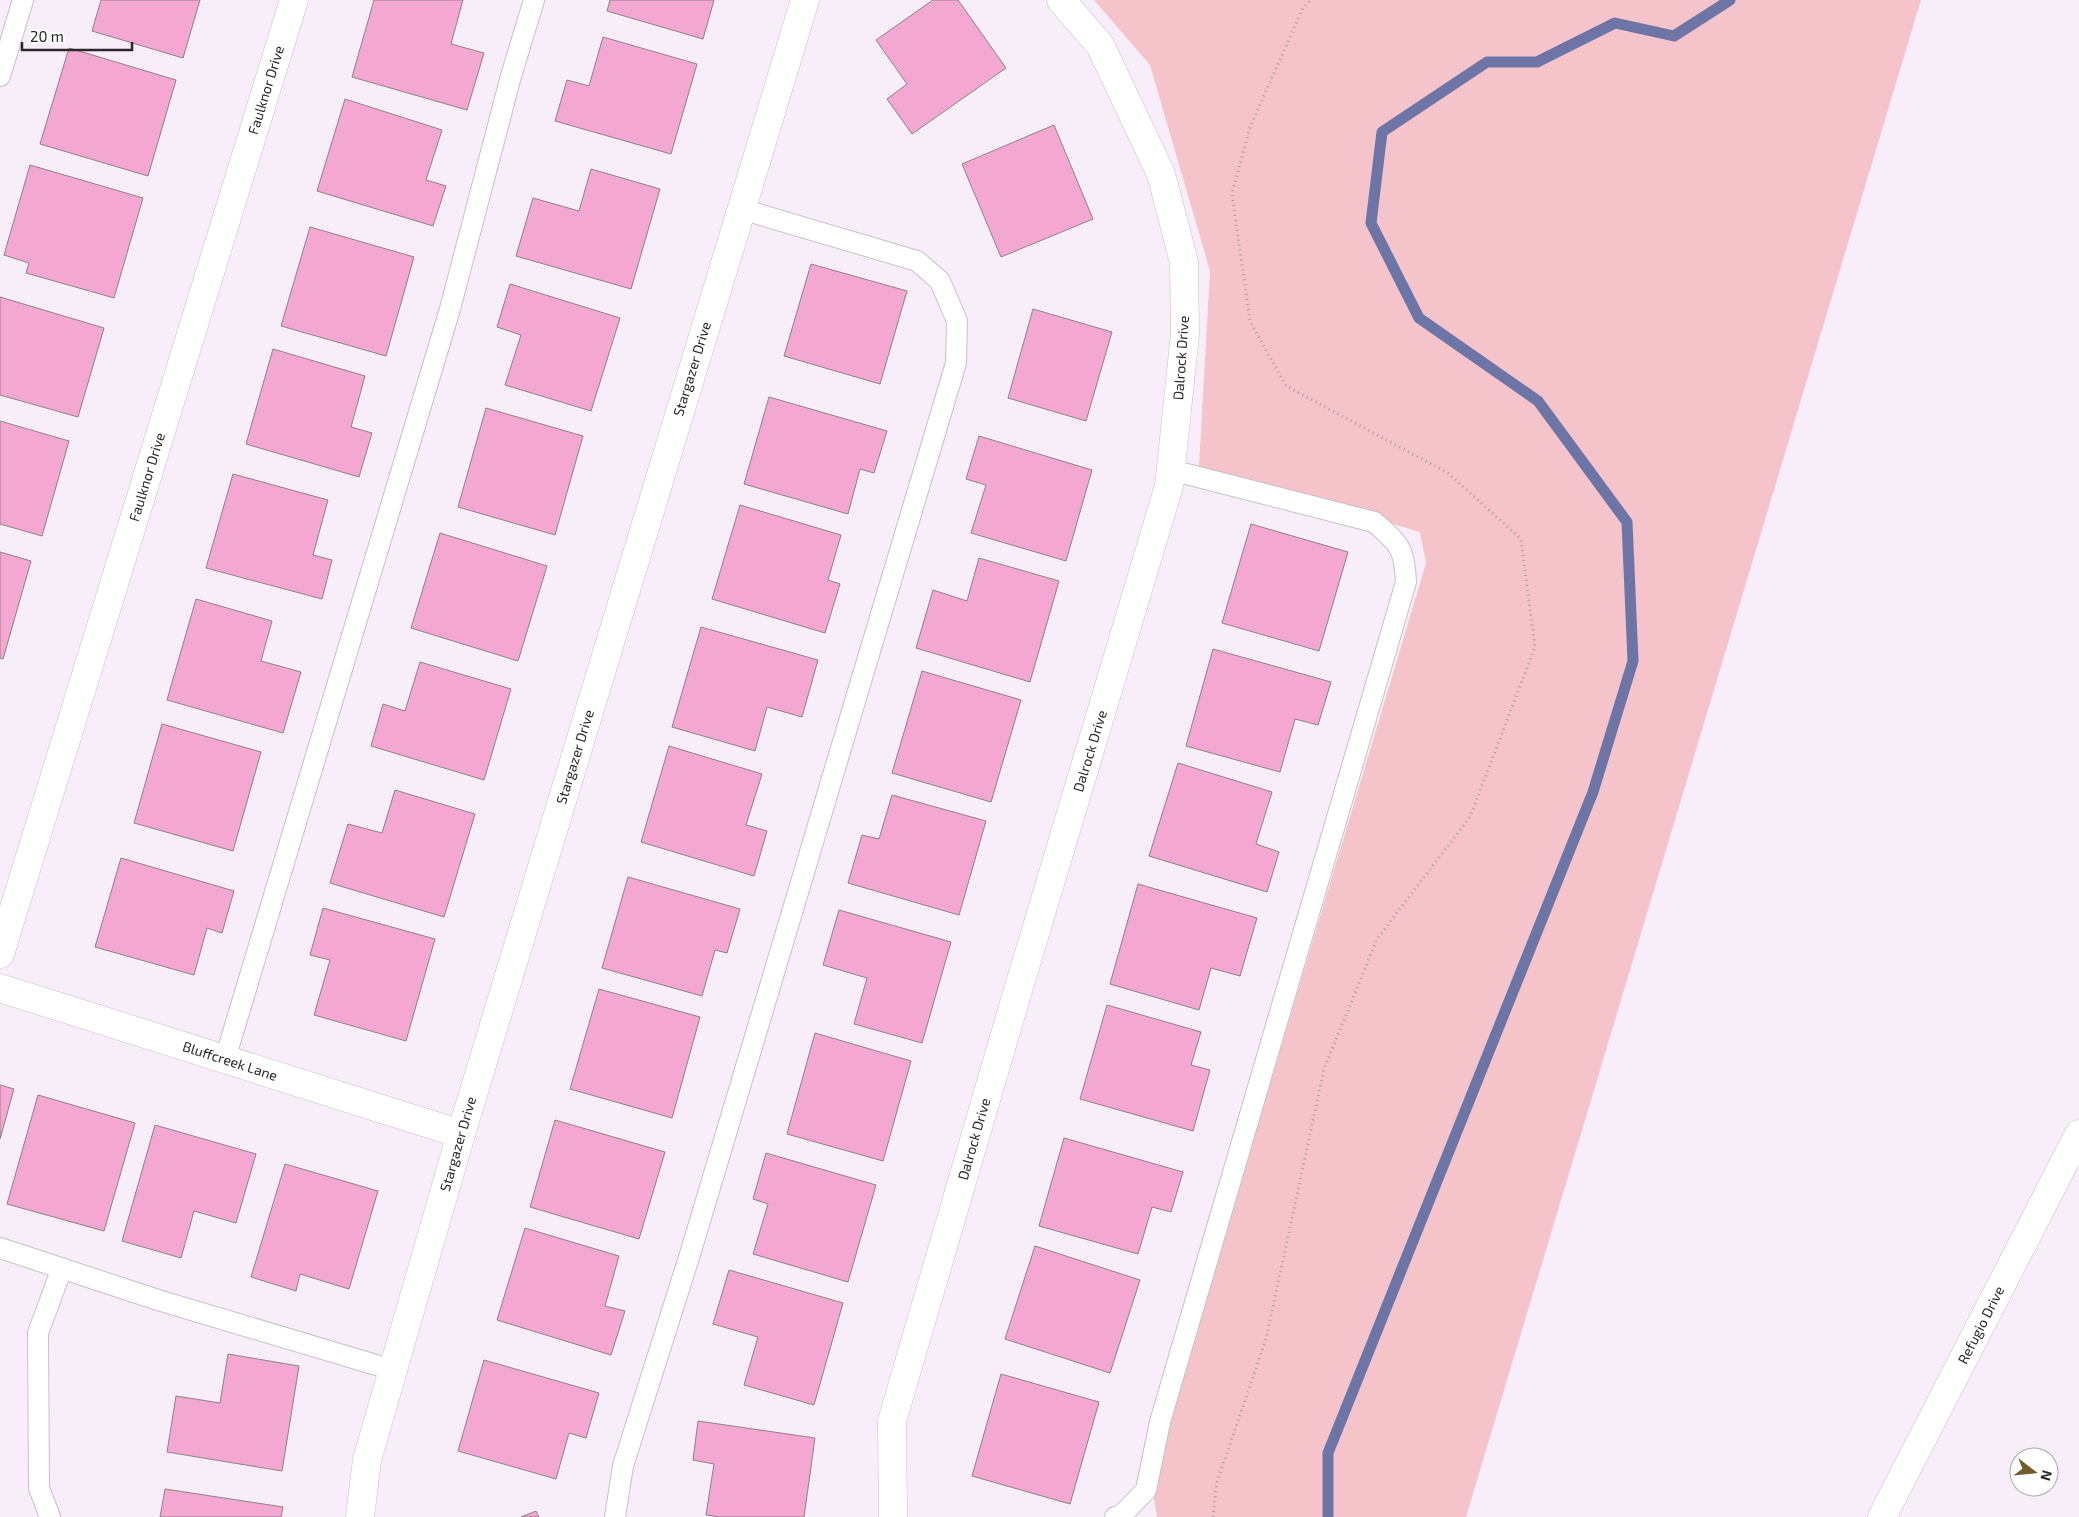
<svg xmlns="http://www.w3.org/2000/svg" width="2079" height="1517" viewBox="0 0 2079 1517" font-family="'Exo 2',sans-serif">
	<rect width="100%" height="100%" fill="#f8eef9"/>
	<path fill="#f5c4ca" d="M1094 0H1921L1466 1517H1157L1151 1481 1426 563 1420 532 1199 466 1210 271 1150 65Z"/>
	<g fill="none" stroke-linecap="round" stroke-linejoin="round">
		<path stroke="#6d75a6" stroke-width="11" d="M1328 1517V1453L1593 792 1633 661 1627 522 1538 401 1419 318 1371 223 1382 132 1487 62H1537L1615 23 1674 36 1730 0"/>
	</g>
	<path fill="#f4a8d1" stroke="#8d8086" d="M101 0H200L183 58 92 31Z
		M374 0H463L451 44 484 53 467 110 352 77Z
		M610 0H714L703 39 607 11Z
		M933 0H958L1006 68 912 134 887 99 907 84 876 40Z
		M603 37 697 64 671 154 555 121 567 80 589 86Z
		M69 48 176 80 148 176 40 144Z
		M345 99 442 130 426 180 446 186 433 226 317 191Z
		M1054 125 1093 219 1001 257 962 164Z
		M30 165 143 198 114 298 26 273 29 263 4 255Z
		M591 169 660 189 631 289 516 256 533 198 579 211Z
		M310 227 414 257 386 356 281 326Z
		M811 264 907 291 880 384 784 356Z
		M510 284 620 318 591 411 505 385 521 335 497 327Z
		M0 297 104 328 78 417 0 395Z
		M1033 309 1112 332 1086 421 1008 398Z
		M273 349 365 376 351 427 372 433 359 477 246 444Z
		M769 397 887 431 874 473 860 469 848 514 744 484Z
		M486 408 583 436 555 535 458 507Z
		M0 421 69 441 42 536 0 524Z
		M979 436 1092 470 1066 561 971 533 986 485 966 479Z
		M233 474 328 500 313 555 332 560 322 599 206 568Z
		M740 505 841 535 828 580 840 584 825 633 712 599Z
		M1251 524 1348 552 1319 651 1222 623Z
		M440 533 547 566 518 661 411 628Z
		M0 552 31 561 3 659 0 658Z
		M979 558 1059 581 1030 682 916 648 933 590 967 601Z
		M196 599 272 621 261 661 301 672 283 733 167 700Z
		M701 627 818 660 802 717 767 707 755 751 672 727Z
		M1213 649 1331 682 1318 725 1295 719 1280 772 1186 746Z
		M420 662 511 689 484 780 371 746 383 704 405 711Z
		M922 671 1021 700 991 802 892 773Z
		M162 724 261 752 233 851 134 823Z
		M669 746 762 774 746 825 767 831 754 876 641 842Z
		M1178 763 1272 792 1256 844 1279 852 1267 892 1149 856Z
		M395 790 475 814 444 917 330 883 348 824 382 833Z
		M892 795 986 821 959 915 848 883 862 835 879 839Z
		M121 858 234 891 222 933 207 928 194 975 95 947Z
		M628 877 740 909 727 953 715 950 702 996 602 968Z
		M1138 884 1257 918 1240 976 1211 968 1199 1010 1110 984Z
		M323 908 435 939 406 1041 314 1015 330 960 310 955Z
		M839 910 951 942 922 1043 854 1024 867 978 823 965Z
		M599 989 700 1017 672 1118 570 1089Z
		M1107 1005 1201 1032 1191 1065 1210 1070 1193 1131 1080 1099Z
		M815 1033 911 1061 883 1161 787 1134Z
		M0 1085 14 1089 0 1139Z
		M38 1095 135 1123 104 1231 7 1204Z
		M555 1120 665 1152 639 1239 530 1207Z
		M155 1125 256 1154 236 1223 194 1211 181 1258 122 1241Z
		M1064 1138 1183 1172 1171 1212 1152 1207 1138 1254 1039 1226Z
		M766 1153 876 1185 848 1282 753 1254 768 1204 753 1199Z
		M285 1164 378 1191 349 1289 300 1274 296 1291 251 1277Z
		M525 1228 619 1256 605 1306 625 1311 611 1355 497 1320Z
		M1035 1246 1140 1280 1110 1373 1005 1339Z
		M729 1270 843 1303 814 1405 744 1385 758 1337 713 1324Z
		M228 1354 299 1366 282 1471 167 1452 176 1396 220 1403Z
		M484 1360 599 1393 586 1438 569 1433 556 1479 458 1451Z
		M1001 1374 1099 1402 1070 1504 972 1476Z
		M698 1421 815 1438 804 1517H720L706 1515 714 1464 693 1460Z
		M165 1489 283 1507 281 1517H160Z
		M536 1511 539 1517H521Z"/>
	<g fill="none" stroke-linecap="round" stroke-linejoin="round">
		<g stroke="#c8bfc9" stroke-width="22">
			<path id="lane" d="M0 76 23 0
				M225 1059 450 309 511 76 534 0
				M0 1248 158 1300 393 1370
				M50 1517 39 1488 38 1333 62 1268
				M615 1517 623 1466 691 1251 956 363 957 321 940 281 917 261 741 209
				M1115 1517 1122 1515 1146 1490 1160 1422 1406 582C1404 548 1400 544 1374 522L1171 470"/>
		</g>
		<g stroke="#c8bfc9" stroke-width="29">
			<path id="street" d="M0 954 294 0
				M0 988 461 1134
				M360 1517 367 1460 461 1134 805 0
				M893 1517 892 1421 1016 997 1169 486 1185 334 1184 262 1161 174 1100 45 1061 0
				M1882 1517 2079 1134"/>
		</g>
		<path stroke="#a59ea6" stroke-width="3" stroke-dasharray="1 4" stroke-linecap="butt" d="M1213 1517 1217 1482 1266 1339 1324 1069 1377 939 1470 817 1535 647 1521 539 1448 473 1286 386 1250 321 1232 194 1250 127 1303 8 1311 0"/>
		<use href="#lane" stroke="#fff" stroke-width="20"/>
		<use href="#street" stroke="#fff" stroke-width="28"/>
	</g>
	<g text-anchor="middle" stroke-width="4" stroke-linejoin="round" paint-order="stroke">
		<g font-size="14" fill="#2b272b" stroke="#fff">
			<text transform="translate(266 90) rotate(-73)" y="5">Faulknor Drive</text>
			<text transform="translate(1181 358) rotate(-86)" y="5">Dalrock Drive</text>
			<text transform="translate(692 369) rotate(-73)" y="5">Stargazer Drive</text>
			<text transform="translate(147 477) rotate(-73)" y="5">Faulknor Drive</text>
			<text transform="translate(1090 751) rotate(-73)" y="5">Dalrock Drive</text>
			<text transform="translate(575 757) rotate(-73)" y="5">Stargazer Drive</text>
			<text transform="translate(230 1061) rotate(18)" y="5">Bluffcreek Lane</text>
			<text transform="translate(974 1139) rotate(-74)" y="5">Dalrock Drive</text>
			<text transform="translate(458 1144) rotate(-74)" y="5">Stargazer Drive</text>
			<text transform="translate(1981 1325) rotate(-63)" y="5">Refugio Drive</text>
		</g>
	</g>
	<g transform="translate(2034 1472) rotate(106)"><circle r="24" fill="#ffffff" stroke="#aaa9aa"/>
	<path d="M0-4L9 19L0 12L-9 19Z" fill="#745b2c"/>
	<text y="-8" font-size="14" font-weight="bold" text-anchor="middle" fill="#2b272b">N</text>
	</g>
	<path d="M22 42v8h110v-8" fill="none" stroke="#2b272b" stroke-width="2.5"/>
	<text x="30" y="42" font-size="15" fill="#2b272b" stroke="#ffffff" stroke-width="4" paint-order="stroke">20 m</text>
</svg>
